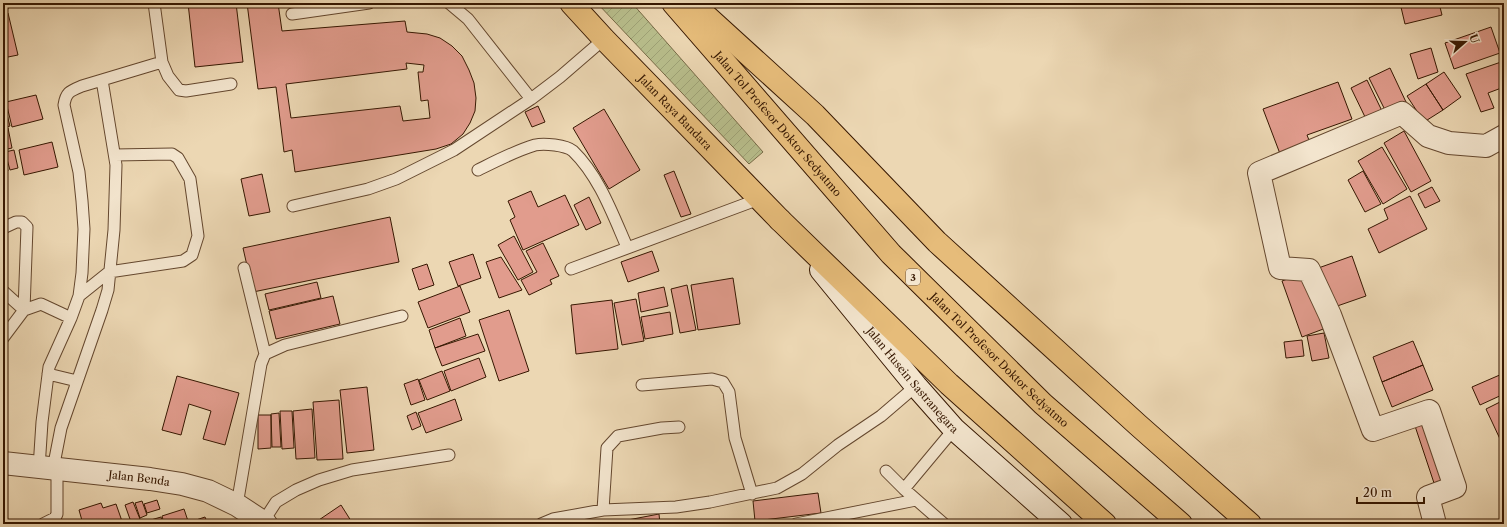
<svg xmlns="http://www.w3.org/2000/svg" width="1507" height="527" viewBox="0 0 1507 527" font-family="'Libre Caslon Text',serif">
	<defs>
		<pattern id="garden-furrows" width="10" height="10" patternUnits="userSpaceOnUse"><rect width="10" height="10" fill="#b8be8c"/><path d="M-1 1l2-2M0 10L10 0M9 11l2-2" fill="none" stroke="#9fa377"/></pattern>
	</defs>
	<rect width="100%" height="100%" fill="#ecd7b3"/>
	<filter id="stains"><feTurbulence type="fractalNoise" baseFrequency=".005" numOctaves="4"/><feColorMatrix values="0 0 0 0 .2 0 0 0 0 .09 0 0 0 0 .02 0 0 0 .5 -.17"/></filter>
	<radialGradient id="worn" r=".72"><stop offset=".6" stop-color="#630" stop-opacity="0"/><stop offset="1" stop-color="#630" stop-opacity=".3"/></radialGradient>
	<path fill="url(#garden-furrows)" stroke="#776a46" d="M597 3H632L763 152 749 164Z"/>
	<path fill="#e19c8d" stroke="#361701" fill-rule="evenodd" d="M3 3H7L8 9 3 10Z
		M188 3H236L243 62 195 67Z
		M247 3H278L282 31 405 21 407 32 427 34 440 38 452 46 462 56 469 70 474 83 476 98 475 111 470 123 463 134 451 144 436 149 295 172 292 150 284 152 276 87 258 89ZM406 63 424 65 423 72H418L421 101 428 100 430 118 403 121 400 106 291 118 286 84 407 69Z
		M1400 3H1439L1442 15 1405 24Z
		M8 13 18 55 3 58V14Z
		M1491 27 1500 53 1454 69 1445 43Z
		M1431 48 1438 72 1418 79 1410 54Z
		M1504 61V87L1488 93 1494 108 1481 112 1466 74Z
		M1390 68 1406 102 1386 112 1369 78Z
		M1444 72 1461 97 1443 110 1426 84Z
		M1367 80 1382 111 1366 119 1351 88Z
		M1338 82 1352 119 1307 135 1312 148 1282 159 1263 109Z
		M1426 84 1443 110 1424 122 1407 96Z
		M36 95 43 119 12 127 6 102Z
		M538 106 545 122 532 127 525 112Z
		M5 107 10 126 3 128V108Z
		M604 109 640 170 609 189 573 128Z
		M8 128 12 148 3 150V129Z
		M1404 131 1431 181 1411 192 1384 143Z
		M52 142 58 167 24 175 19 150Z
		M1382 147 1407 189 1383 204 1358 161Z
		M14 150 18 168 10 170 5 152Z
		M3 151 8 171 3 172Z
		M674 171 691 214 681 217 664 175Z
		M1363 171 1381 204 1365 212 1348 180Z
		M262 174 270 212 249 216 241 179Z
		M1432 187 1440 201 1425 208 1418 194Z
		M531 191 538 207 565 195 579 225 523 250 510 220 515 217 508 201Z
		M1410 196 1427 229 1379 253 1368 229 1388 219 1384 209Z
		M589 197 601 223 586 230 574 205Z
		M390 217 399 262 253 292 243 248Z
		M514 236 533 272 518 280 498 245Z
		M543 243 559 276 550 280 552 284 529 295 521 280 537 272 526 251Z
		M652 251 659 271 628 282 621 262Z
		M473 254 481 278 458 286 449 262Z
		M1352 256 1366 296 1320 312 1326 328 1302 337 1282 281Z
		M501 257 522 290 499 298 486 262Z
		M427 264 434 285 419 290 412 269Z
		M733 278 740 324 698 330 691 285Z
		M317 282 321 298 269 310 265 294Z
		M687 285 696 330 680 333 671 289Z
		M460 286 470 312 428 328 418 302Z
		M664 287 668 306 641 312 638 293Z
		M333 296 340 324 276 339 269 311Z
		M636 299 644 341 622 345 614 303Z
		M612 300 618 349 576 354 571 305Z
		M509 310 529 371 499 381 479 320Z
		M670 312 673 334 645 339 641 317Z
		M460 318 466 336 435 348 429 330Z
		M1324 333 1329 358 1312 361 1307 336Z
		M478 334 485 351 442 366 435 348Z
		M1302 340 1304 356 1286 358 1284 342Z
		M1413 341 1423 365 1382 382 1373 357Z
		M479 358 486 377 451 391 444 371Z
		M1423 365 1433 390 1392 407 1382 382Z
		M442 371 450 391 427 400 419 380Z
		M1502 374 1504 379V394L1480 405 1472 387Z
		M177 376 239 393 225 445 203 439 211 411 189 404 181 435 162 430Z
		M418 379 425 400 411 405 404 384Z
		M367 387 374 450 347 453 340 390Z
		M455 399 462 420 426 433 418 413Z
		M339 400 343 459 317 460 313 402Z
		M1504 400V438L1500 439 1486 409Z
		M1438 405 1461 474 1434 483 1411 414Z
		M312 409 315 458 296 459 293 411Z
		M280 411H292L294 448 282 449Z
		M416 412 421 426 412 430 407 416Z
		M279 413 281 447H272L271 414Z
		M258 415H271V448L258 449Z
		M818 493 821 513 755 521 753 501Z
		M157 500 160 509 147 513 144 504Z
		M142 501 147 515 140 518 135 503Z
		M133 502 140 519 131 522 125 505Z
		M101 503 103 508 116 504 123 524H83L79 510Z
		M341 505 353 524H313Z
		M184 509 189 524H164L162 516Z
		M659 514 660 524H607Z
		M161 517 163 524H137Z
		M205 517 208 524H191L190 522Z"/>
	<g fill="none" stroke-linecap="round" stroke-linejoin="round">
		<g stroke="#64472e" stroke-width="13">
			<path id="service" d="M154 3 162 62
				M449 3 468 19 531 99
				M292 14 369 3
				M478 170C496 161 515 151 535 145 544 143 566 145 573 151 599 176 613 215 627 247
				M293 206 368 189 396 179 454 150 531 99 560 77 604 39
				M3 228 16 222H22L27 227 24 310
				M244 268 265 354
				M571 269 759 199
				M3 291 24 310
				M79 296 109 272 183 261 192 255 198 236 190 179 178 158 172 154 115 155
				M3 338 24 310 41 304 71 318
				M48 374 77 381
				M642 385 712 379 723 382 729 392 735 438 752 494
				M39 468 42 422 49 367 71 318 79 296 82 273 84 229 82 201 79 172 64 105C66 92 70 91 82 86L162 62 168 76 179 90 186 91 231 84
				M53 469 61 428 102 310 108 290 114 230 116 165 102 80
				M886 471 904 489
				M237 505 261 364 265 354 285 345 402 316
				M603 510 607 448 618 436 662 428 679 427
				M263 522 276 502 296 490 319 480 352 470 449 455
				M43 524 55 518 57 514V469
				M541 524 553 519 603 510 676 507 710 502 777 488 802 474 838 445 881 416 916 386
				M796 524 916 500
				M944 524 904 489 954 429"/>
		</g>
		<g stroke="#64472e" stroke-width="24">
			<g id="minor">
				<path id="s1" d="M3 463 150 479 182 484 208 491 237 505 266 524"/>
				<path d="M1435 524 1428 497 1455 487 1429 411 1373 430 1330 315 1309 270 1280 268 1259 173 1402 113 1428 136 1449 143 1486 146 1504 136"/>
			</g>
		</g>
		<g stroke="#361701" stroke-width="24">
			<g id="secondary">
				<path id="s2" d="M821 270 916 386 954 429 1061 524"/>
			</g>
		</g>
		<g stroke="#361701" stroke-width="24">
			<g id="primary">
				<path id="s3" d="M571 3 604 39 780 220"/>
			</g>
		</g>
		<g stroke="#361701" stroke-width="24">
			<g id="motorway">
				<path id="s4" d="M673 3 891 254 1043 404 1181 524"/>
				<path d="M692 3 815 115 937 242 1138 425 1250 524"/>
				<path d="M780 220 949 384 1105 524"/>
			</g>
		</g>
		<use href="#service" stroke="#f3e5ce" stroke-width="11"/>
		<use href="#minor" stroke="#f3e5ce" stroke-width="22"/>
		<use href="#secondary" stroke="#f3e5ce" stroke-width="22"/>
		<use href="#primary" stroke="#e6bc7a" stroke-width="22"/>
		<use href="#motorway" stroke="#e6bc7a" stroke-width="22"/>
	</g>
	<g text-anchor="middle" stroke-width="4" stroke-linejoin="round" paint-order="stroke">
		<rect fill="#f3e5ce" stroke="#6f553e" stroke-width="1" x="906" y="269" width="14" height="16" rx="3"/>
		<g font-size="10" font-weight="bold" fill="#361701">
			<text x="913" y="281">3</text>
		</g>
		<g font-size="11" fill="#361701" stroke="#f3e5ce">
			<text dy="4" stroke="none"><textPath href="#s3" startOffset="151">Jalan Raya Bandara</textPath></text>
			<text dy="4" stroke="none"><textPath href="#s4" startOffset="160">Jalan Tol Profesor Doktor Sedyatmo</textPath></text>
			<text dy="4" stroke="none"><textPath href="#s4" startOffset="484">Jalan Tol Profesor Doktor Sedyatmo</textPath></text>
			<text dy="4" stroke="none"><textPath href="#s2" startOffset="143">Jalan Husein Sastranegara</textPath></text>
			<text dy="4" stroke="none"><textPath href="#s1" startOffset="137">Jalan Benda</textPath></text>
		</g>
	</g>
	<rect width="1507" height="527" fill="none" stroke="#ecd7b3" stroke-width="16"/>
	<rect x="4" y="4" width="1499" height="519" fill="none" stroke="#361701" stroke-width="2"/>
	<rect x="8" y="8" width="1491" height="511" fill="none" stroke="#361701"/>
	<g transform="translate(1465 42) rotate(70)" stroke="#f3e5ce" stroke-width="3" paint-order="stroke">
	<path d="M0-3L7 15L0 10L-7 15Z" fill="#361701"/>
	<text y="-6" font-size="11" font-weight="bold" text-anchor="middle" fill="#361701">U</text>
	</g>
	<path d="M1357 497v6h67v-6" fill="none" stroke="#361701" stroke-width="2"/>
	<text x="1363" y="497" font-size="12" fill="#361701" stroke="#f3e5ce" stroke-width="3" paint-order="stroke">20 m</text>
	<rect width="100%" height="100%" filter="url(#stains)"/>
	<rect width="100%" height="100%" fill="url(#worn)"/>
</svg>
